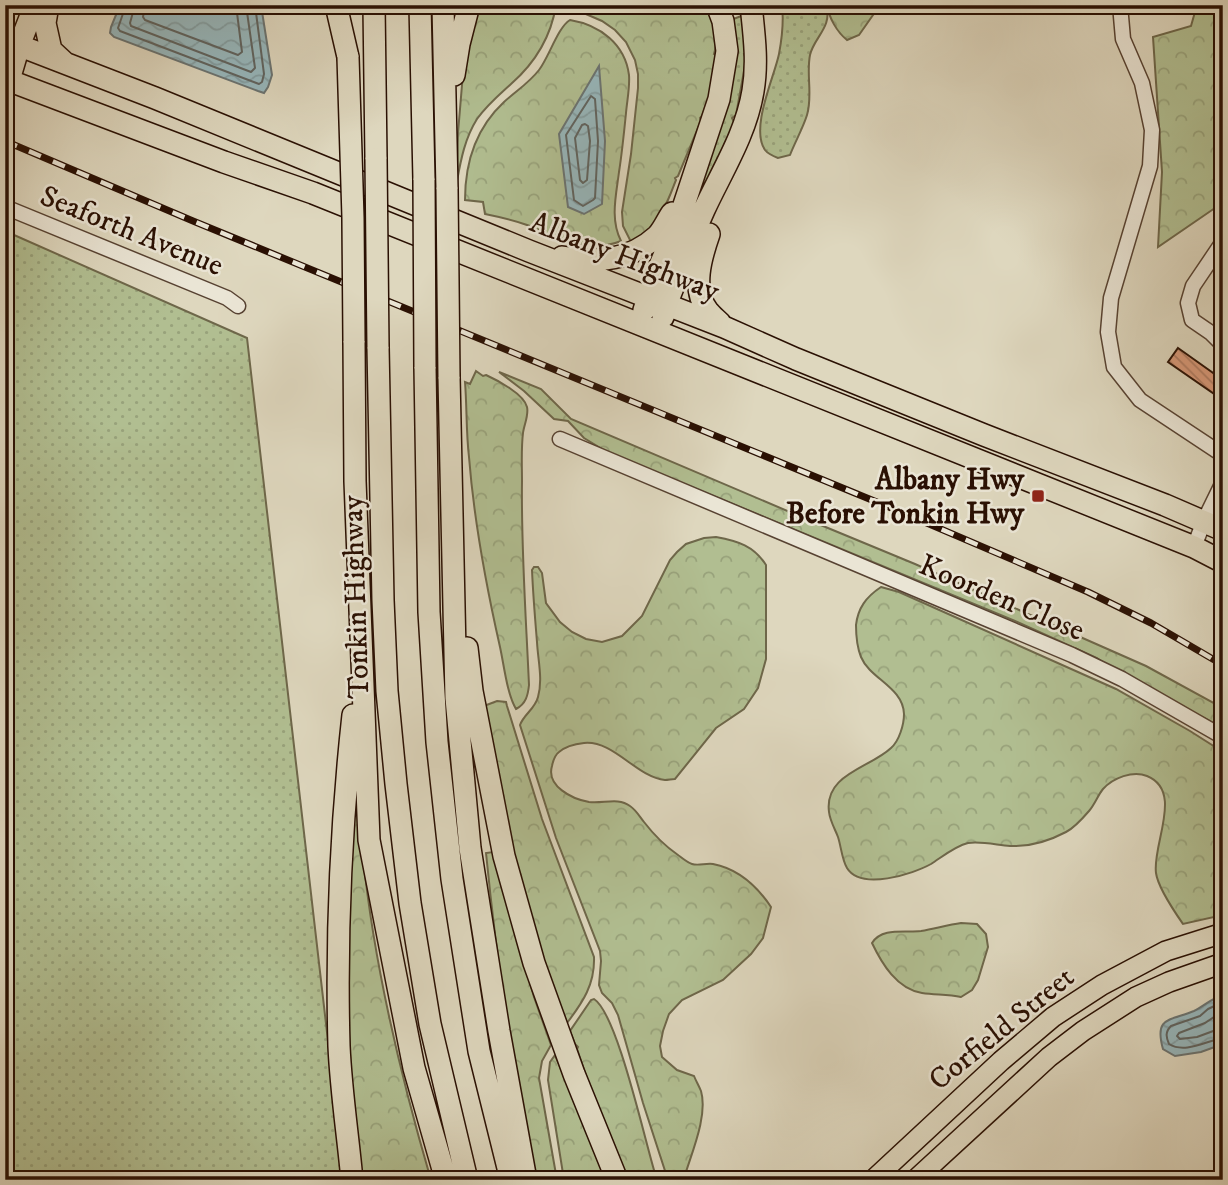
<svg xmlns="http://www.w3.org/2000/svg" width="1228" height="1185" viewBox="0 0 1228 1185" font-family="'IM FELL DW Pica',serif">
	<defs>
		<pattern id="grass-dots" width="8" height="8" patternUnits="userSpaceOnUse" patternTransform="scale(1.75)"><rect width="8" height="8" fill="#b1be91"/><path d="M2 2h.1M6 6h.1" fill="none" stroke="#98a27b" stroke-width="1.8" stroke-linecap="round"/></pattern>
		<pattern id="forest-crowns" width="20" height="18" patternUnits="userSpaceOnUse" patternTransform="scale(1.75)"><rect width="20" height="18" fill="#b1be91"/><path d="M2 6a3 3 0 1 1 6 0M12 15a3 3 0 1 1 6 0" fill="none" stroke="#98a27b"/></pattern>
		<pattern id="water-waves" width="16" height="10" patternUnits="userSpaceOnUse" patternTransform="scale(1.75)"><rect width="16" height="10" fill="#97b7bc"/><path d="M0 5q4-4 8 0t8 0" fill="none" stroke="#829ca0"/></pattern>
		<pattern id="building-back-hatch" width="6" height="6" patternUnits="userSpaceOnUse" patternTransform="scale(1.75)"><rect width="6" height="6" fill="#da9a7a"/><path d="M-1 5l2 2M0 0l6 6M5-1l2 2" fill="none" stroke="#b17c62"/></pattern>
	</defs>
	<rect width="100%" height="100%" fill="#ded7be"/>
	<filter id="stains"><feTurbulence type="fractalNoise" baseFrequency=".00286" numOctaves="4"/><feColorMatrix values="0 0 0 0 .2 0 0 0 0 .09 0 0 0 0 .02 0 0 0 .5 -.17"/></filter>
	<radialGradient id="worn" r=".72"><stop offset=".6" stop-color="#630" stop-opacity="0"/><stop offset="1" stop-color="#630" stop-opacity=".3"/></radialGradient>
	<path fill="url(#grass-dots)" stroke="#6e674a" stroke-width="2" d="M782 5H826C833 27 814 37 810 55 806 75 813 95 807 115 803 128 795 142 790 155L778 158C773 156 768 154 765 150 750 128 774 78 779 54 782 38 784 22 782 5Z
		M744 15 746 53 744 54 746 60 736 115 732 118 734 122 725 147 669 255 728 21Z
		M5 231 247 338 344 1180H5Z"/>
	<path fill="url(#forest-crowns)" stroke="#6e674a" stroke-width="2" d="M476 5H556C551 37 535 63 511 84 499 95 487 105 477 119 465 138 461 159 457 181L458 133 463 73Z
		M571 5H707C712 19 719 40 714 54L716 55 709 97 702 116 700 118 701 121 678 176 675 178 676 180C671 192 666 209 657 217L658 219 655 224 632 244 623 226 622 212 631 154 638 88V74L635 60 626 42 615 30 602 21 574 9Z
		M827 5H880L859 35 847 40C837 32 829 18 827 5Z
		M1197 5H1223V174L1215 208 1158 247 1162 172 1153 37 1191 26Z
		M570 20C600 25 625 44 629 75 630 87 627 101 626 113 624 133 622 153 619 172 616 196 610 219 621 241 586 255 559 238 527 225 513 220 500 217 485 214L483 202 465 200C465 163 476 128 504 102 516 91 529 83 539 70 549 57 558 27 570 20Z
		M476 371 483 376 486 375C497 380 524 394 527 407 529 415 524 425 523 433 521 449 522 465 522 481 521 549 526 617 529 685 528 695 526 704 516 709 507 694 504 665 500 647 486 585 474 521 469 457 466 432 467 407 465 382L470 384Z
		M499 372 541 389 571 419 811 521 915 564 1146 666 1223 708V728L1121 675 1097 658 1015 621 607 452 584 438 568 421 554 419 524 391Z
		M716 537C738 541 754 546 766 565V659L758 688 744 709 716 728 675 779C672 779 668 780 665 780 636 777 614 740 584 743 575 744 566 746 559 752 555 755 553 761 552 766 546 786 572 799 589 802 603 804 618 797 630 806 636 810 640 817 644 822 654 835 665 846 678 855 682 858 688 863 692 864 698 866 706 863 713 864 739 869 757 886 771 907L763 938 751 954 723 980 682 1000 669 1014 663 1031 660 1046 662 1057 677 1070 694 1076C696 1081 699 1086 701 1091 708 1115 692 1152 685 1175L686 1180H668L643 1103 618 1015 612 1003 602 993 599 985 601 961 600 951 556 838 520 725C524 714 535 709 538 697 543 679 538 661 537 642 535 618 533 594 532 570L534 567H538L542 573 546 603 560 622 572 632 586 639 602 642 622 636 642 616 670 560 677 552 686 544 704 538Z
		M881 587 899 592 1116 689 1190 731 1223 752V915L1183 924C1174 911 1158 888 1156 873 1152 844 1184 791 1147 776 1133 770 1113 778 1103 789 1098 795 1095 804 1089 811 1083 818 1074 828 1066 832 1049 841 1030 847 1010 846 997 845 981 841 968 843 955 846 942 857 931 864 913 874 861 891 847 868 842 860 841 846 838 837 835 829 830 821 829 812 824 774 870 768 891 748 899 741 904 725 904 714 903 687 870 679 861 657 857 647 856 636 856 625 858 608 866 597 881 587Z
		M497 701 506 702 507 706 542 819 594 957C595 984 583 1002 567 1023L536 944 513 867 484 706Z
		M355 760C358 792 360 824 363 856 374 966 400 1074 431 1180H357L346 983Z
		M493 852 534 997 551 1045 542 1061 539 1078 557 1180H536C512 1072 497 963 486 853Z
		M961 923 977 924 986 934 988 947 978 980 972 990 961 997C948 994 936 995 922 993 897 989 882 964 872 943 882 927 905 933 921 931 934 929 947 925 961 923Z
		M594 999C618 1014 646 1147 657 1180H626L594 1099 577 1049 578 1047 575 1044 570 1031 591 1000Z
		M555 1055 608 1180H564L548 1080 550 1062Z"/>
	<path fill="url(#water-waves)" stroke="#6b7472" stroke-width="2" d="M120 5H261L272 75 268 87 264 93 258 91 114 37 110 33 111 27Z
		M599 66 605 141 602 204 584 214 568 207 559 134Z
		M1223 995V1044L1201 1052 1175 1056 1163 1049C1154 1017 1169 1021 1194 1011 1204 1006 1212 998 1223 995Z"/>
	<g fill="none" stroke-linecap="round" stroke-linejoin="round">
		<path stroke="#606460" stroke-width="2" d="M126 5 118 28 120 31 259 84 262 82 264 74 255 5
			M135 5 130 23 131 26 251 72 255 68 246 5
			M145 5 143 17 145 20 238 55 242 52 236 5
			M591 96 595 99 598 141 595 198 593 200 583 206 574 200 566 135Z
			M585 124 588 126 590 141 587 180 583 183 580 180 575 138 582 125Z
			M1223 1002 1208 1009 1200 1016 1171 1026C1165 1032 1166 1037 1169 1044 1185 1054 1206 1041 1223 1038
			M1223 1011 1205 1023 1179 1033 1177 1036 1180 1039 1197 1037 1216 1030 1223 1029"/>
	</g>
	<path fill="url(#building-back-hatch)" stroke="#2a1003" stroke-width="2" d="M1178 348 1223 380V400L1168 362Z"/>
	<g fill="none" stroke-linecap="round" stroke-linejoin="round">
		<g stroke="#574232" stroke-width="17">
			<path id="minor" d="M1120 5 1123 39 1142 83 1152 130 1150 166 1111 298 1108 332 1114 367 1140 400 1223 455
				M5 207 227 298 238 306
				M1223 244 1220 246 1193 286 1188 303 1192 320 1211 333 1223 345
				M560 439 1072 655 1122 679 1223 737
				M1194 547 1204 521 1223 482"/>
		</g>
		<g stroke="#2a1003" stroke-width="22">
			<path id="major" d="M873 1180 1001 1061 1053 1017 1102 985 1166 951 1223 933
				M915 1180 1049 1057 1083 1031 1136 997 1169 982 1223 963"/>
		</g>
		<g stroke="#2a1003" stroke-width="24">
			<path id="highway" d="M48 5 45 23 51 50 65 63
				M336 5 348 57
				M374 5 376 159
				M420 5 424 180
				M443 5 447 189
				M5 40 155 98 529 251 724 327 796 359 984 435 1165 505 1223 530
				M454 75 459 44 469 5
				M5 79 224 162 313 193 1194 547 1223 562
				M9 80 19 46 35 5
				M709 234C701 257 691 290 708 311 711 315 716 319 720 323
				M562 257C596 263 630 261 657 236 663 230 667 220 672 213
				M644 310 655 277 678 223 719 99 727 51 723 21 717 5
				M663 317 666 305C679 273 690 241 704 210 722 171 746 134 753 91 758 62 754 34 751 5
				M354 341 355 481 369 840 414 1068 446 1180
				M378 347 383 600 387 691 396 784 410 903 430 1024 467 1180
				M425 367 429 612 437 742 452 879 479 1051 511 1180
				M449 377 456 698 470 848 499 1031 526 1180
				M467 648 472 691 504 856 534 963 574 1074 617 1180
				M352 1180C348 1136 341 1091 339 1046 336 936 341 825 353 715"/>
		</g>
		<use href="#minor" stroke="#eae5d5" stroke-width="14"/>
		<use href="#major" stroke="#ded7be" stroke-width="19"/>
		<use href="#highway" stroke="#ded7be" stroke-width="21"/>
		<g stroke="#2a1003" stroke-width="7">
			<path id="rail" d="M5 141 193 221 901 512 1088 592 1151 623 1223 665"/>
		</g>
		<use href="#rail" stroke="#eae5d5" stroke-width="4.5" stroke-dasharray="13" stroke-linecap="butt"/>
		<g stroke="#2a1003" stroke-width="24" stroke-linecap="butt">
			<path id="highway-bridge" d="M348 57 353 218 354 341
				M376 159 378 347
				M424 180 425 367
				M447 189 449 377"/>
		</g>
		<use href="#highway-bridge" stroke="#ded7be" stroke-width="21"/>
	</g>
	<rect fill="#8f2418" stroke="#eae5d5" stroke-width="2.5" x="1031" y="489" width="14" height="14" rx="3.5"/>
	<g text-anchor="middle" stroke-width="5" stroke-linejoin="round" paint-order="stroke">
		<g font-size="30" fill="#2a1003" stroke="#eae5d5">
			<text transform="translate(132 230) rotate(22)" y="10">Seaforth Avenue</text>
			<text transform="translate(625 256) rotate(21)" y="10">Albany Highway</text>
			<text transform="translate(355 597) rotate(-92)" y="10">Tonkin Highway</text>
			<text transform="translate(1002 597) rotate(23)" y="10">Koorden Close</text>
			<text transform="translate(1001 1028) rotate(-39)" y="10">Corfield Street</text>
		</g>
		<g font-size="30" font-weight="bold" fill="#2a1003" stroke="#eae5d5" text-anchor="end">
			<text x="1024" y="489">Albany Hwy<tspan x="1024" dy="34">Before Tonkin Hwy</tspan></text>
		</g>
	</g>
	<rect width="1228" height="1185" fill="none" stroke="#ded7be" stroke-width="28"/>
	<rect x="7" y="7" width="1214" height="1171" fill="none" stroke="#2a1003" stroke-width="3.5"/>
	<rect x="14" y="14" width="1200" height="1157" fill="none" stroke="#2a1003" stroke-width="2"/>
	<rect width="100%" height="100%" filter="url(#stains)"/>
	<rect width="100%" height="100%" fill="url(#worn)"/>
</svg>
